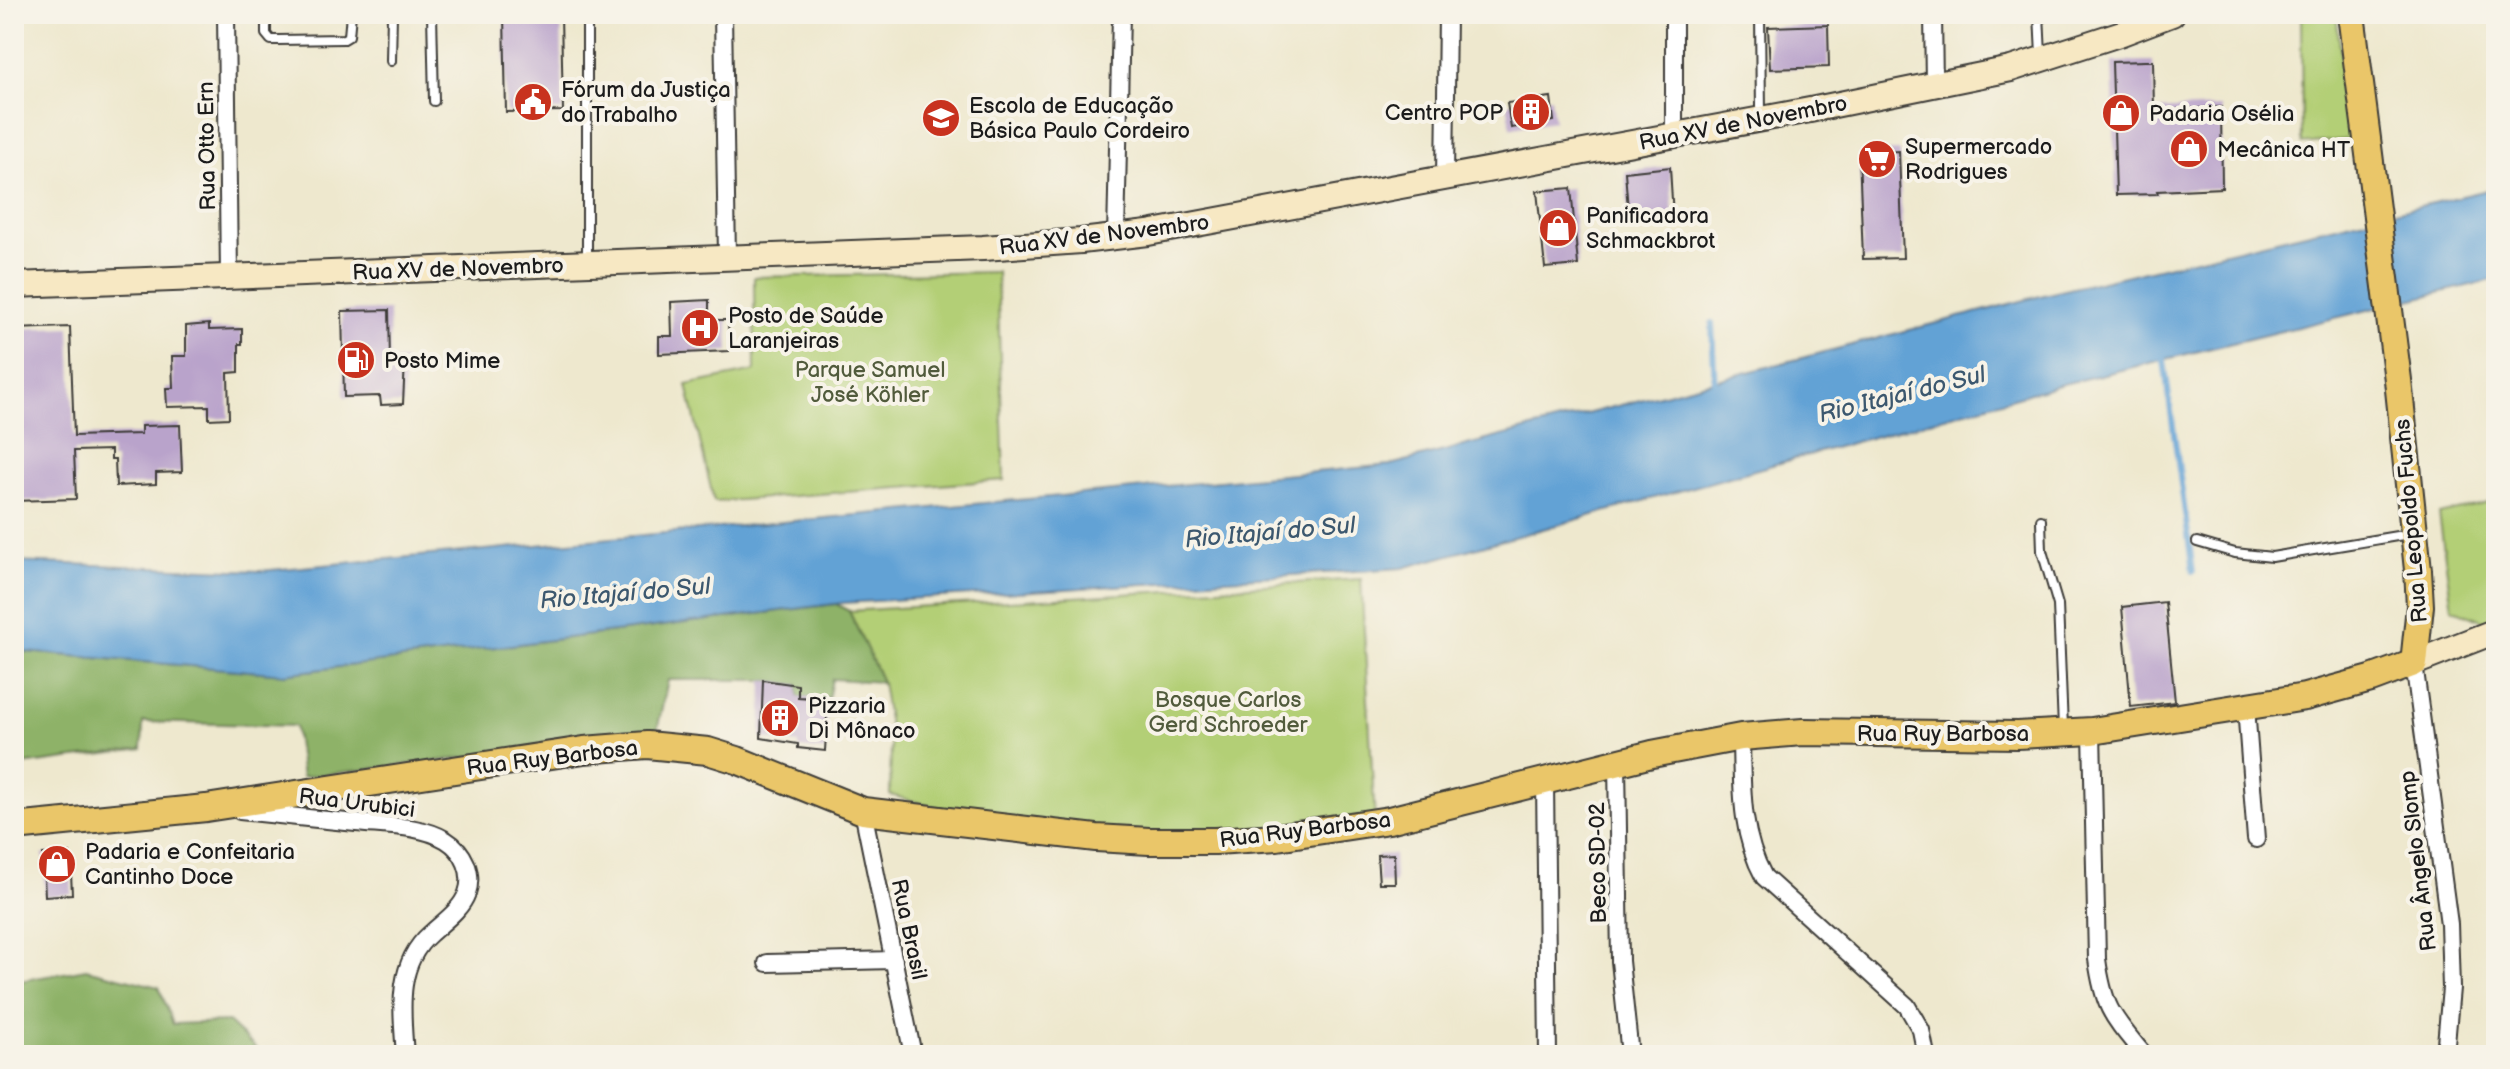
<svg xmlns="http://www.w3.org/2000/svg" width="2510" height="1069" viewBox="0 0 2510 1069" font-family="'Balsamiq Sans',sans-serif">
	<rect width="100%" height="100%" fill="#f7f3e8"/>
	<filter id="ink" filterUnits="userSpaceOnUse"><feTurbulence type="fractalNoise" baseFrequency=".0125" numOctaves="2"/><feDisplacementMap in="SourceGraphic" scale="16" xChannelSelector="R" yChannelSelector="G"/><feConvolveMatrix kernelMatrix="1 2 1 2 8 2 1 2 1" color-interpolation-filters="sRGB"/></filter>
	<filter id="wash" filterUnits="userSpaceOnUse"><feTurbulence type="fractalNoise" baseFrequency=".006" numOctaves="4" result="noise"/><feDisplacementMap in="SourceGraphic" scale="32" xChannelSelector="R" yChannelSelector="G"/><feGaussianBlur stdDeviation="1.8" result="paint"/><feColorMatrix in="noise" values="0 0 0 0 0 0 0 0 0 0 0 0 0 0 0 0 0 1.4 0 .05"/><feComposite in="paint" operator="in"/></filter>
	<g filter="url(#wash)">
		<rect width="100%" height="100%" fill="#eee8ce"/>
		<path fill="#b3cf76" stroke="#687649" stroke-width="2" d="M2301 14H2333L2337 22 2351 139 2302 144Z
			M997 272 1004 480 714 502 687 385 755 371 754 277Z
			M2496 501V621L2491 624 2452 608 2439 514Z
			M1361 579 1375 821 1214 837 990 821 890 795 891 739 882 682 849 611Z"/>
		<path fill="#8eb267" stroke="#556742" stroke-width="2" d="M836 604 849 611 882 682 832 679 828 699 798 697V685L763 680H668L656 735 302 777 295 726 143 722 142 749 14 766V651L284 674Z
			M86 969 159 987 173 1024 228 1022 263 1055H14V982Z"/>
		<path fill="#62a2d5" stroke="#3f5f78" stroke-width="2" d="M2496 188V279L2063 384 1403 568 843 603 284 674 14 651V562L260 571 1390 465 2048 294Z"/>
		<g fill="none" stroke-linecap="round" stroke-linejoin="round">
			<path stroke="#62a2d5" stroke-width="6" d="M1712 324 1715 389
				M2163 353 2193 571"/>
		</g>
		<g id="blocks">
			<path fill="#b9a3cb" d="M504 14H561L563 111 506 112Z
				M1828 25 1829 67 1770 69 1768 27Z
				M2145 61H2153L2154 110 2221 107 2222 188 2157 191 2158 194 2116 195 2112 62Z
				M1551 97 1554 121 1511 128 1507 103Z
				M1899 151 1903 258 1863 259 1859 153Z
				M1670 167 1673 217 1629 222 1625 172Z
				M1571 188 1578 265 1545 268 1537 191Z
				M709 300V320H728L729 351 659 354V336H672L671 302Z
				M389 310 390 361 405 360 403 404 381 405 380 396 344 397 342 311Z
				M209 324V330L242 329V344H239V372L228 373 229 418 209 419V406L167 407 166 388H173L172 356H186V326Z
				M70 327 74 436 141 434V426L180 425 182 472 156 473V484L116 486 115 459H111V450L74 451 76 499 14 501V329Z
				M2165 602 2175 702 2131 707 2122 607Z
				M763 680 798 685V697L828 699 825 751 798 748V744L761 738Z
				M70 853 72 894 45 896 43 854Z
				M1394 854 1395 883H1379L1377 855Z"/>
		</g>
	</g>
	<g filter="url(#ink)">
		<use href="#blocks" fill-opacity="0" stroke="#3c3b37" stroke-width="2"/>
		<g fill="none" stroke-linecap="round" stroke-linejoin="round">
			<g stroke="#3c3b37" stroke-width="12">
				<path id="lane" d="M266 14V34L271 40H278L344 39 349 36 351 14
					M432 14 434 101
					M587 14V262
					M1760 14 1761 114
					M2039 14 2041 55
					M391 61 392 14
					M2041 520 2042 551 2058 605 2063 728
					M2197 542 2235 553 2272 557 2409 534"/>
			</g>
			<g stroke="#3c3b37" stroke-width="20">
				<path id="street" d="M226 14 229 277
					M723 14 727 257
					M1674 14V135
					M1933 14 1934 85
					M1445 178 1447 14
					M1116 237 1121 14
					M2414 663 2449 924 2451 988 2445 1055
					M2246 707 2256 839
					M2092 731 2097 959C2104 1010 2113 1017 2144 1055
					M1741 737C1742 786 1740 833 1764 877L1907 1006 1921 1030 1926 1055
					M1617 763 1620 961 1630 1055
					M1545 781 1548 1055
					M240 811C279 815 317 819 356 823 385 826 421 825 446 840 464 851 474 873 467 893 461 910 443 922 430 934 395 965 402 1013 405 1055
					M863 811 913 1055
					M767 963 894 960"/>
			</g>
			<g stroke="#3c3b37" stroke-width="28">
				<path id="secondary" d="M14 285 983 248 1081 241 1148 233 1810 110 2011 69 2122 33 2172 14
					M2414 663 2496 631"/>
			</g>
			<g stroke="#3c3b37" stroke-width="30">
				<path id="primary" d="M14 827 206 808 584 750 647 745 708 751 737 760 863 811 1096 838 1149 841H1215L1277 837 1389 820 1652 754 1741 737 1803 732 2017 735 2092 731 2305 697 2371 679 2414 663 2420 606 2418 570 2398 380 2351 14"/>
			</g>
			<use href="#lane" stroke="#fff" stroke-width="8"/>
			<use href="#street" stroke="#fff" stroke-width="16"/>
			<use href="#secondary" stroke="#f7e8c3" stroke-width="24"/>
			<use href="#primary" stroke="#eac669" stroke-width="26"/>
		</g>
	</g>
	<defs>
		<g id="civic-disc" transform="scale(2)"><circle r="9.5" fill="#c8321e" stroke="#f7f3e8"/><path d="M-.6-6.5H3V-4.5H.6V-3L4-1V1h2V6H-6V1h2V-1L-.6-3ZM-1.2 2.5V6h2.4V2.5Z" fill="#fff"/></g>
		<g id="building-disc" transform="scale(2)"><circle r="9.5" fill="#c8321e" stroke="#f7f3e8"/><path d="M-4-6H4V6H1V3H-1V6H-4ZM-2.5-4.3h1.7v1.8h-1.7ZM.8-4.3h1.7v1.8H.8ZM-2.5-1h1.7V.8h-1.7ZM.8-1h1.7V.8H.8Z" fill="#fff"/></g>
		<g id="shop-disc" transform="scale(2)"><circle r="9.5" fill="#c8321e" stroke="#f7f3e8"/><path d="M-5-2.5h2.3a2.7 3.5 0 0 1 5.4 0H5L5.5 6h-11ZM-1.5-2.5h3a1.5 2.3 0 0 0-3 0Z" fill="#fff"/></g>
		<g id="school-disc" transform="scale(2)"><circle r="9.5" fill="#c8321e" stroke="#f7f3e8"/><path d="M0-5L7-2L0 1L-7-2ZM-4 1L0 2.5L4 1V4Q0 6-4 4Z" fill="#fff"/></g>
		<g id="supermarket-disc" transform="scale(2)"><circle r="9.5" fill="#c8321e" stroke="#f7f3e8"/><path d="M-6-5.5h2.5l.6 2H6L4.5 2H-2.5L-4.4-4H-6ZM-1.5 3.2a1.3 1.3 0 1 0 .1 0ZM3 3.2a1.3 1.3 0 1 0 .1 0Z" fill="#fff"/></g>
		<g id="hospital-disc" transform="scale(2)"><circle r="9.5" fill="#c8321e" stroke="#f7f3e8"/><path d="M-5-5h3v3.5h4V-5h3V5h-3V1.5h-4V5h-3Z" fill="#fff"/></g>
		<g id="fuel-disc" transform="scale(2)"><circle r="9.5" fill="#c8321e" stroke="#f7f3e8"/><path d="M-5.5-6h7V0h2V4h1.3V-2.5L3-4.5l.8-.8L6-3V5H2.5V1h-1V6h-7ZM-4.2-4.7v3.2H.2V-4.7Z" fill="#fff"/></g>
	</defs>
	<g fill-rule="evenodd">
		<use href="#civic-disc" x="533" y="102"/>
		<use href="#building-disc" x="1531" y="112"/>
		<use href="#shop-disc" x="2121" y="113"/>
		<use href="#school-disc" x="941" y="118"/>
		<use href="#shop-disc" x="2189" y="149"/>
		<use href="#supermarket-disc" x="1877" y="159"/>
		<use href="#shop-disc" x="1558" y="228"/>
		<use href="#hospital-disc" x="700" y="328"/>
		<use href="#fuel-disc" x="356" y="360"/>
		<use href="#building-disc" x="780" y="718"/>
		<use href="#shop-disc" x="57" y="864"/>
	</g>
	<g text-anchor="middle" stroke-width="8" stroke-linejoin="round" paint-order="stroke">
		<g font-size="22" fill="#1c1c1c" stroke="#f7f3e8" text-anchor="start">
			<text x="561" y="97">Fórum da Justiça<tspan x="561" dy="25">do Trabalho</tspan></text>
			<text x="969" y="113">Escola de Educação<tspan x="969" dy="25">Básica Paulo Cordeiro</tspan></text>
			<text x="1503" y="120" text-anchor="end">Centro POP</text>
			<text x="2149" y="121">Padaria Osélia</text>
			<text x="1905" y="154">Supermercado<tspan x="1905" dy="25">Rodrigues</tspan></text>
			<text x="2217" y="157">Mecânica HT</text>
			<text x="1586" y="223">Panificadora<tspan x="1586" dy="25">Schmackbrot</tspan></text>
			<text x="728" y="323">Posto de Saúde<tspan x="728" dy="25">Laranjeiras</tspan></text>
			<text x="384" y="368">Posto Mime</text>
			<text x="808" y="713">Pizzaria<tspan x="808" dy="25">Di Mônaco</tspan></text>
			<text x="85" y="859">Padaria e Confeitaria<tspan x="85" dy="25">Cantinho Doce</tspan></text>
		</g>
		<g font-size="22" fill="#1c1c1c" stroke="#f7f3e8">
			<text transform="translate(1743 122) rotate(-11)" y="8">Rua XV de Novembro</text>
			<text transform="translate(206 146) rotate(-91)" y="8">Rua Otto Ern</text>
			<text transform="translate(1104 234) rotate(-7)" y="8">Rua XV de Novembro</text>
			<text transform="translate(458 268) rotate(-2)" y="8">Rua XV de Novembro</text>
			<text transform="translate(2410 521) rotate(-95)" y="8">Rua Leopoldo Fuchs</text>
			<text x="1943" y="741">Rua Ruy Barbosa</text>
			<text transform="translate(552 757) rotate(-7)" y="8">Rua Ruy Barbosa</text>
			<text transform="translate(357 802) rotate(7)" y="8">Rua Urubici</text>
			<text transform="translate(1305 829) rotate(-7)" y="8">Rua Ruy Barbosa</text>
			<text transform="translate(2417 861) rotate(-97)" y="8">Rua Ângelo Slomp</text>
			<text transform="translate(1597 863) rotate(-91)" y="8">Beco SD-02</text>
			<text transform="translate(910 929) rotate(78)" y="8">Rua Brasil</text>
		</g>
		<g font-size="22" fill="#515b3c" stroke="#f7f3e8">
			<text x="870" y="377">Parque Samuel<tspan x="870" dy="25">José Köhler</tspan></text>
			<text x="1228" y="707">Bosque Carlos<tspan x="1228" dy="25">Gerd Schroeder</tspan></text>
		</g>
		<g font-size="24" font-style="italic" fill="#3c586f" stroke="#f7f3e8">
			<text transform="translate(1902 394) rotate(-14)" y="8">Rio Itajaí do Sul</text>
			<text transform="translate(1270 532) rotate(-5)" y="8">Rio Itajaí do Sul</text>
			<text transform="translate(625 593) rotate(-5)" y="8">Rio Itajaí do Sul</text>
		</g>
	</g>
	<rect width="2510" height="1069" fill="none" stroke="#f7f3e8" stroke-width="48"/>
</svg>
